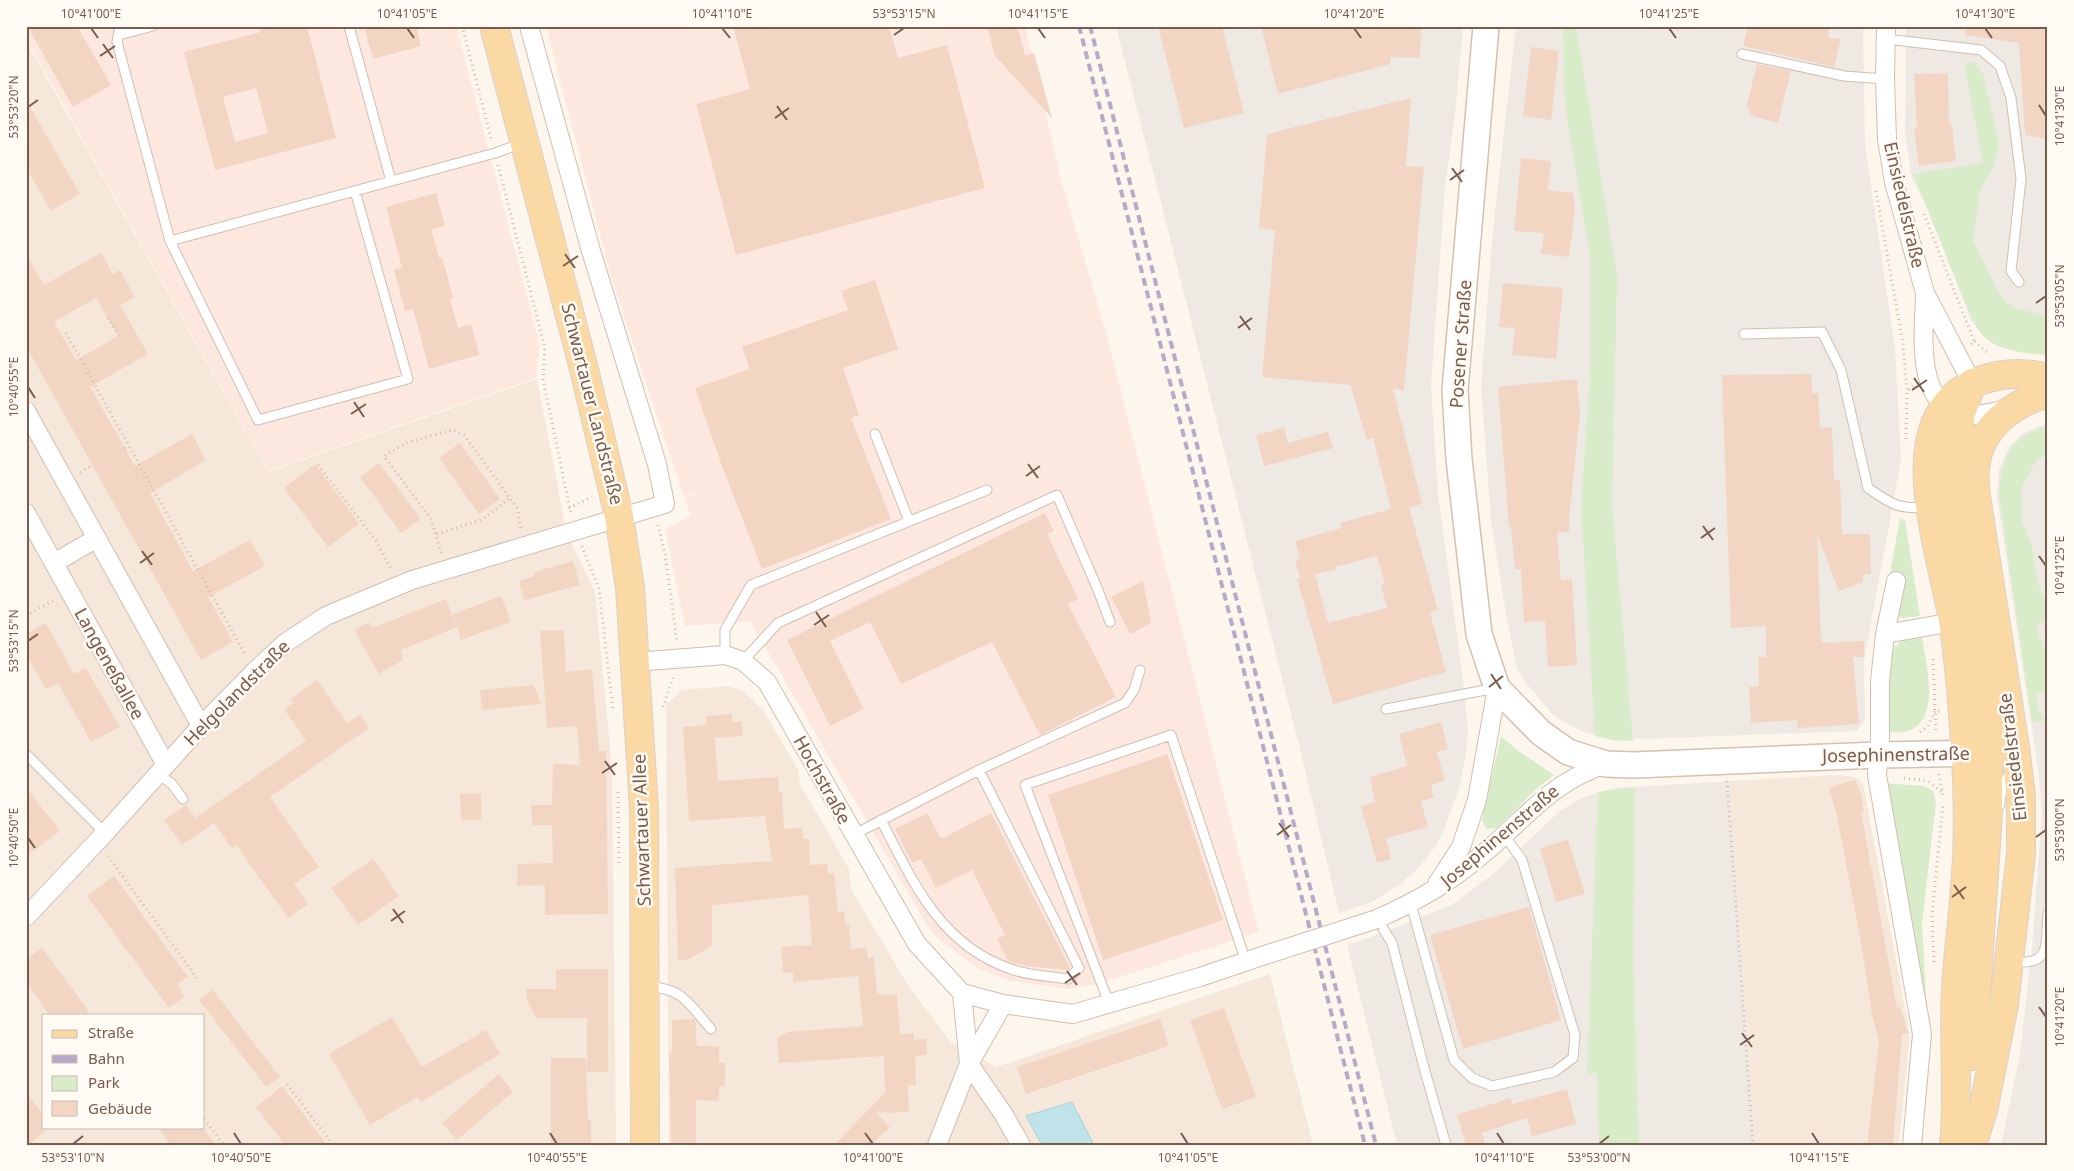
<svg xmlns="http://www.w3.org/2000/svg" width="2074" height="1171" viewBox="0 0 2074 1171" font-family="'Noto Sans',sans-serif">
	<rect width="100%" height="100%" fill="#fdf6ec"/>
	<path fill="#f5e8da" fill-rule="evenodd" d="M26 41 268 472 537 379 564 519 573 547 595 591 612 769 616 1145H26ZM44 1015H204V1127H44Z
		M727 686 743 691 764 711 798 770 800 784 849 869 851 889 907 984 951 1042 996 1067 1270 974 1313 1145H669L666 705 682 690Z
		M1839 775 1854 777 1863 783 1910 1035 1899 1145H1755L1730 781Z"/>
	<path fill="#fde8e0" d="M26 26H456L540 346 536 378 268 471 26 38Z
		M546 26H1025L1061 180 1106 333 1259 932 1098 984 1068 989 1010 981 976 968 931 932 750 621 685 626 665 529 691 516 684 498 788 454 684 497 610 273Z"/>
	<path fill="#efe9e4" d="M1116 26H1463L1455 115 1445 187 1431 385 1438 494 1464 688 1468 729 1466 754 1459 788 1445 827 1436 846 1419 867 1402 883 1372 902 1339 913 1299 745Z
		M1516 26H1863L1865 144 1895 349 1901 460 1864 661 1865 720 1857 731 1613 740 1583 732 1555 717 1526 683 1517 670 1507 620 1491 521 1481 386 1493 230Z
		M1906 26H2048V355L2014 350 1996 345 1984 337 1971 320 1926 205 1912 178 1905 134Z
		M2048 423V1145H2001L2020 1055 2032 947 2042 812 2038 769 1997 495 1999 469 2009 447 2025 432Z
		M1730 781 1755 1145H1397L1347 945 1382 933 1453 904 1493 874 1560 811 1583 797 1616 788Z"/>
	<path fill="#d8ecc9" d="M1563 26H1576L1617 276 1612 505 1633 741 1613 740 1595 736 1581 505 1590 374V255L1565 106Z
		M1974 62 1983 74 1999 143 1994 166 1980 190 1973 240 1999 293 2008 304 2015 308 2048 316V355C2028 354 1998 351 1983 336 1979 331 1976 325 1972 319L1913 174 1983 163 1964 63Z
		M2048 426V455L2037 459 2022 487V522L2032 547 2037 581 2048 607V616L2036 627 2048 660V690L2036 695 2038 709 2046 720 2032 722 1999 495C2001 459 2010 436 2048 426Z
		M1900 518 1905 520 1920 616 1902 618 1897 616 1904 577 1890 574Z
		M1922 637C1926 664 1943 726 1903 732 1897 733 1890 732 1884 732V723L1889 719V652L1904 639Z
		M1501 736 1517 750 1554 775 1535 790 1497 828 1486 829 1482 820Z
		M1882 783 1924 786 1933 791 1936 802 1922 924 1927 1012Z
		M1635 787 1633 951 1639 1145H1599L1597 1072 1587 1075 1598 792Z"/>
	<path fill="#bfe3e8" stroke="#a5d3da" d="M1072 1102 1094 1145H1042L1026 1116Z"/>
	<path fill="#f3d5c3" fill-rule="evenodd" d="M27 26H77L111 85 73 107Z
		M260 26H307L336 138 215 170 184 52 261 32ZM256 88 268 133 235 142 223 97Z
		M364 26H416L421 46 373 59Z
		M733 26H889L898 58 947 45 985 188 736 255 696 104 750 89Z
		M987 26H1017L1025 55 1034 53 1052 118 995 56Z
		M1158 26H1222L1244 113 1184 128Z
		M1261 26H1421L1420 58 1391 57 1390 64 1278 94Z
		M1748 26H1830L1828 37 1841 39 1834 67 1743 46Z
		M1965 26H2048V139L2025 135 2019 43 1965 35Z
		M1531 47 1559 51 1551 120 1523 116Z
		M1757 64 1791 71 1778 123 1752 116 1747 105Z
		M1948 73 1949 124H1952L1956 161 1919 166 1914 128H1917L1914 74Z
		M1411 98 1406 166 1424 167 1404 390 1393 389 1422 504 1409 507 1438 610 1430 612 1446 672 1333 704 1297 579 1300 578 1295 560 1300 559 1295 541 1341 528 1340 523 1391 509 1373 438 1367 440 1350 385 1262 377 1275 230 1259 228 1267 134ZM1377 556 1385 584 1381 585 1387 608 1328 623 1315 574 1336 570 1335 567Z
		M26 100 80 194 51 211 26 168Z
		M1521 158 1551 161 1548 190 1573 193 1575 210 1569 257 1541 254 1544 233 1514 231Z
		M436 193 445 226 431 229 439 258 442 257 453 298 450 299 458 328 471 324 479 355 429 369 413 309 405 311 394 270 402 268 386 207Z
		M101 253 113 274 120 270 135 297 120 305 148 354 90 387 135 466 192 434 206 460 150 493 193 571 250 540 265 566 208 597 233 642 201 660 26 346V254L44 285ZM96 298 118 336 76 360 54 322Z
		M875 280 898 349 843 368 859 415 851 418 891 519 762 569 722 466 695 388 750 369 742 347 848 310 841 291Z
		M1503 283 1563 288 1556 359 1512 355 1515 328 1499 327Z
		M1811 374 1812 393H1818L1820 428 1832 427 1834 480H1840L1842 534H1870L1871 574H1863V582L1839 591 1817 534 1821 643 1864 641V657H1853L1859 724 1797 728V720L1751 723 1749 687 1759 686 1758 657H1766V626L1731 628 1722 375Z
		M1577 379 1580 414 1569 518V532L1557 533 1561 580 1572 579 1577 665 1548 667 1545 621 1524 622 1521 569H1515L1511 527H1509L1498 387Z
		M1284 428 1288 443 1328 432 1333 448 1264 466 1256 435Z
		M460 443 500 499 479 514 439 458Z
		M379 463 421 519 401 533 360 477Z
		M315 464 359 524 328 547 284 488Z
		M1045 513 1054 531 1047 534 1078 599 1068 604 1116 697 1040 735 992 642 901 684 870 622 830 641 864 709 830 726 787 640Z
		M573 561 580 585 524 600 519 581 535 576 534 572Z
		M1143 581 1151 623 1130 634 1111 597Z
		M501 596 511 622 461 640 453 614Z
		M446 599 457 627 401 650 403 660 379 674 354 630 369 622 373 628Z
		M46 623 74 674 86 668 120 727 91 742 58 683 46 689 26 654V634Z
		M564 630 566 672 592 669 599 751H606L608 914 545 915V885L517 886V864L553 863 552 825H532L531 805H552L553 764 580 765 577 726 547 728 540 631Z
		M317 680 347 723 360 715 369 728 270 797 319 867 294 884 308 904 288 918 236 845 232 848 214 823 182 845 164 820 186 805 195 818 306 741 284 709 293 703 291 699Z
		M534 685 541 704 482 710 480 690Z
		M732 714V722H742L743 736 715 738 718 781 778 777 779 792H782L784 829 802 828 804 839H809L810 865 827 864 828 874 834 873 838 912 844 911 845 924H849L851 949 867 948 868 958 874 957 877 995 897 994 900 1034 914 1033V1040L926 1039 927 1055 915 1056 916 1085H908L909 1112 876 1113 890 1127 871 1145H834L885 1093 884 1056 779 1063 777 1038 788 1032 863 1026 858 976 793 982V972L783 973 781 947 812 945 808 895 712 905V946L687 960H678L675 868 772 861 765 816 689 821 683 727 706 725V716Z
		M1441 722 1448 749 1437 752 1445 780 1431 785 1434 797 1421 801 1428 827 1386 838 1391 859 1377 863 1361 806 1375 802 1370 777 1407 766 1399 734Z
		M1167 754 1223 920 1103 960 1048 795Z
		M1855 780 1862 797 1864 812H1861L1897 1008 1900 1007 1908 1033 1902 1034 1893 1145H1867L1879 1041 1872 1015 1862 948 1837 816 1829 788Z
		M26 787 60 831 26 856Z
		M481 793V820H461L460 794Z
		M927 813 941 839 991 813 1070 968 1068 970 1025 966 1008 961 997 939 1005 935 972 870 936 888 921 859 912 863 895 829Z
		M1568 840 1585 894 1556 902 1540 848Z
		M373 859 399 896 358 925 331 888Z
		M114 876 188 977 178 983 184 997 169 1008 87 896Z
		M1529 907 1561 1020 1463 1049 1430 935Z
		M42 948 71 987 91 1015H49L35 995 26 983V960Z
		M556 969H608V1072H587V1018H536L527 1000 526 989H556Z
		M213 990 280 1077 266 1087 199 1000Z
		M1224 1008 1256 1097 1222 1109 1190 1020Z
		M392 1017 422 1067 486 1030 500 1054 421 1102 418 1097 370 1125 329 1054Z
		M695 1019 697 1046H719V1063H725V1086H719V1101L696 1100V1145H671L669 1053H672V1020Z
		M1160 1019 1169 1046 1026 1094 1017 1067Z
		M551 1058H586L588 1120 591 1119V1145H551Z
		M499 1074 513 1092 457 1140 442 1123Z
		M282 1086 298 1107 327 1145H285L256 1107Z
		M1567 1089 1576 1124 1532 1136 1527 1118 1482 1133 1485 1145H1466L1457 1115 1511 1098 1512 1104Z
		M26 1093 44 1115V1132L28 1145Z
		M157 1127H202L216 1145H171Z"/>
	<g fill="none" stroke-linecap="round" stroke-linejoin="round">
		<g stroke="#d1beb0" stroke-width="11">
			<path id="lane" d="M120 26 117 42 170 241 495 153 523 143
				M349 26 391 181
				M119 35 153 26
				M1886 39 1981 50 2000 66 2011 98 2021 179 2011 271 2019 282
				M1742 54 1844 76 1885 79
				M170 241 258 420 408 379 355 191
				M1744 334 1822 332 1841 370 1868 488C1891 504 1899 510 1928 507
				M875 434 909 521
				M725 655V630L751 585 987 490
				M743 661 778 623 1057 495 1098 590 1110 622
				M1386 709 1496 688
				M26 754 105 833
				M158 774 172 784 183 799
				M2000 805V798L2009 772
				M881 820C913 882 940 945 1011 969 1029 976 1050 976 1068 979L1079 968 979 770
				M853 835 979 770 1125 703 1134 690 1140 670
				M1411 904 1454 1060 1472 1078 1492 1086 1554 1072 1573 1058 1575 1035 1522 860 1504 835
				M1377 919 1392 943 1423 1064 1446 1145
				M2011 962C2052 965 2045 948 2048 914
				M647 986C684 989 688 1003 711 1029
				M1109 1003 1025 785 1171 735 1246 962"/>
		</g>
		<g stroke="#d1beb0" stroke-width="20">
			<path id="street" d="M1886 26 1885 79 1887 139 1894 182 1925 293 1972 383
				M1925 296C1924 334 1913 412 1971 415 1983 415 1997 411 2009 409
				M26 411 201 726
				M26 513 166 765
				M54 563 97 538
				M1896 581 1885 634 1880 681V740L1877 775 1922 1034 1912 1145
				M1885 634 1953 622
				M634 662 725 655 743 661 767 682 917 944 962 993 1003 1004 1073 1014 1200 977 1262 956
				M1437 884 1461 847 1477 800 1497 688
				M26 917 105 833 201 726 255 671 285 643 326 616 412 580 665 504 657 464 591 251 529 26
				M1377 919C1417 901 1451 882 1484 853 1526 818 1551 782 1606 764
				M962 993 969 1064 1004 1115 1021 1145
				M937 1145 969 1064 1003 1004"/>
		</g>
		<g stroke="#d6c0b0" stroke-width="28">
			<path id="secondary" d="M1486 26 1455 390 1459 459 1479 634 1497 688 1541 733 1568 752 1606 764 1634 765 1878 755 1986 753"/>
		</g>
		<g stroke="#dad1cd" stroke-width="30">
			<path id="primary" d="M494 26 584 369 619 516 630 587 644 809 645 1145
				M1972 1056 1988 813V753L1978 663 1955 513 1953 472 1961 413 1972 383
				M1954 1145C1959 1093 1953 1041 1956 989 1958 951 1964 912 1966 873 1969 835 1968 796 1966 757 1963 712 1960 664 1953 620 1943 563 1914 478 1935 424 1953 379 2005 367 2048 378
				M1972 1145 1983 1111 2004 1005 2021 854V798L2016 754 1976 496C1975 487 1974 477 1975 469 1978 429 2012 403 2048 393"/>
		</g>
		<path stroke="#d9b8a5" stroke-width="3" stroke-dasharray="1 4" stroke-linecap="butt" d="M462 26 492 142
			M498 165 545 348 543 379 571 514
			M1876 191 1903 344 1907 391
			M1924 214 1974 341
			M108 318 119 335
			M66 333 246 656
			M1971 344 1974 341 1989 354
			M1906 439 1907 391 1913 386
			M125 448 129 446
			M318 465 376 541 392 571
			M80 472 93 465
			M569 508 592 497
			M658 525 665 554 677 642
			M437 534 483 519 510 498
			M582 546 599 589 613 711
			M441 553 431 519 384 456 408 442 453 430 464 435 517 508 521 529
			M26 616 54 600
			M1933 659 1936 733
			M663 707 674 675
			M1920 732 1928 726 1935 711H1940
			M1939 774 1943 795
			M1904 778 1928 781 1941 792
			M1727 781 1753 1145
			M618 792 619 866
			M108 856 199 981
			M1934 962 1932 915 1943 804
			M287 1084 333 1145
			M204 1119 224 1145"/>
		<use href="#lane" stroke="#fff" stroke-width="9"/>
		<use href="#street" stroke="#fff" stroke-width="18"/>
		<use href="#secondary" stroke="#fff" stroke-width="25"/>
		<use href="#primary" stroke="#fbd9a5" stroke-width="28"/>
		<path stroke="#b9a8c9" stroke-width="4" stroke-dasharray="8 5" stroke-linecap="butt" d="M1079 26 1365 1145
			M1090 26 1376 1145"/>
		<g stroke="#d1beb0" stroke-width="20" stroke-linecap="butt">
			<path id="street-bridge" d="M1262 956 1377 919"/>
		</g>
		<use href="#street-bridge" stroke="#fff" stroke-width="18"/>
	</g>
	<path fill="none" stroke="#7a5c4d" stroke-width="2" d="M91 28 98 38M407 28 414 38M722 28 730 38M1038 28 1045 38M1354 28 1361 38M1669 28 1676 38M1985 28 1992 38M894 35 904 28M103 44 113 58M100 56 115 46M2039 105 2046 116M777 106 787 120M28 107 38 100M775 118 789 108M1452 168 1462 182M1450 180 1464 170M565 254 575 268M563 266 578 256M2036 303 2046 296M1240 316 1250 330M1238 328 1252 318M1914 378 1924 392M28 387 35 398M1912 390 1927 380M354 402 364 417M351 414 366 404M1028 464 1038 478M1026 476 1040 466M1703 526 1713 540M1701 538 1715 528M142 551 152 565M2039 556 2046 566M140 563 154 553M816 612 826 627M814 625 829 615M28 641 38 634M1491 674 1501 689M1489 687 1503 676M605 761 615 775M602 773 617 763M1279 823 1289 837M1277 835 1291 825M2036 837 2046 830M28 838 35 848M1954 885 1964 899M1952 897 1966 887M393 909 403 923M391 921 405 911M1067 971 1077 985M1065 983 1080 973M2039 1007 2046 1017M1742 1033 1752 1047M1740 1045 1754 1035M234 1133 241 1144M550 1133 557 1144M865 1133 873 1144M1181 1133 1188 1144M1497 1133 1504 1144M1812 1133 1819 1144M73 1144 83 1136M1599 1144 1609 1136"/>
	<g text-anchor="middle" stroke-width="5" stroke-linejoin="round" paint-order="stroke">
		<g font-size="18" fill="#7a5c4d" stroke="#fffaf3">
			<text transform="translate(1904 205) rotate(77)" y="6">Einsiedelstraße</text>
			<text transform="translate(1461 344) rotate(-86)" y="6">Posener Straße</text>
			<text transform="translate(592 404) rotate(76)" y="6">Schwartauer Landstraße</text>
			<text transform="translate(109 664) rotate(61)" y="6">Langeneßallee</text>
			<text transform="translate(237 693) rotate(-45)" y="6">Helgolandstraße</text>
			<text transform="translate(1896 755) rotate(-1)" y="6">Josephinenstraße</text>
			<text transform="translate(2013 757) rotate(-97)" y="6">Einsiedelstraße</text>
			<text transform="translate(822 780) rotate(61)" y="6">Hochstraße</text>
			<text transform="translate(642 830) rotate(-92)" y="6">Schwartauer Allee</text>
			<text transform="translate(1500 836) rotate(-40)" y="6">Josephinenstraße</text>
		</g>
	</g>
	<rect width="2074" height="1171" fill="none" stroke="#fffaf3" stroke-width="55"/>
	<rect x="42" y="1014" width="162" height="115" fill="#fffaf3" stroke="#cabbb1"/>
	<rect x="52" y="1030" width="25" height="8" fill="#fbd9a5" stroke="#cabbb1"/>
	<text x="88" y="1038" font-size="15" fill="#7a5c4d">Straße</text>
	<rect x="52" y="1055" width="25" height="8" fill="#b9a8c9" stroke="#cabbb1"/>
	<text x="88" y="1064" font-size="15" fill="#7a5c4d">Bahn</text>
	<rect x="52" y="1076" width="25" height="15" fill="#d8ecc9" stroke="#cabbb1"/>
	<text x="88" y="1088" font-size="15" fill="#7a5c4d">Park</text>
	<rect x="52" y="1101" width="25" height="15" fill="#f3d5c3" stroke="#cabbb1"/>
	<text x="88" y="1114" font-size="15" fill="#7a5c4d">Gebäude</text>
	<rect x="28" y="28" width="2018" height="1116" fill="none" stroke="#7a5c4d" stroke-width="2"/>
	<g font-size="12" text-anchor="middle" fill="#7a5c4d">
		<text x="91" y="18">10°41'00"E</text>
		<text x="407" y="18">10°41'05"E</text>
		<text x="722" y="18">10°41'10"E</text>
		<text x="904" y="18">53°53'15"N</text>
		<text x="1038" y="18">10°41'15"E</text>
		<text x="1354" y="18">10°41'20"E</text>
		<text x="1669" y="18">10°41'25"E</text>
		<text x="1985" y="18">10°41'30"E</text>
		<text transform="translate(14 107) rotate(-90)" y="4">53°53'20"N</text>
		<text transform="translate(2060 116) rotate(-90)" y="4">10°41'30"E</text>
		<text transform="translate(2060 296) rotate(-90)" y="4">53°53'05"N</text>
		<text transform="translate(14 387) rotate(-90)" y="4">10°40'55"E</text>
		<text transform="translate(2060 566) rotate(-90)" y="4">10°41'25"E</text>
		<text transform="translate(14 641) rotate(-90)" y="4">53°53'15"N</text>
		<text transform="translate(2060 830) rotate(-90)" y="4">53°53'00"N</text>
		<text transform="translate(14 838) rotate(-90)" y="4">10°40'50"E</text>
		<text transform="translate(2060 1017) rotate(-90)" y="4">10°41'20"E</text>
		<text x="73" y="1162">53°53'10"N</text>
		<text x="241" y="1162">10°40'50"E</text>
		<text x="557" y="1162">10°40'55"E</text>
		<text x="873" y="1162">10°41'00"E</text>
		<text x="1188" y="1162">10°41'05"E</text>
		<text x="1504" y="1162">10°41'10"E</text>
		<text x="1599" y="1162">53°53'00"N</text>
		<text x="1819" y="1162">10°41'15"E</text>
	</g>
</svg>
